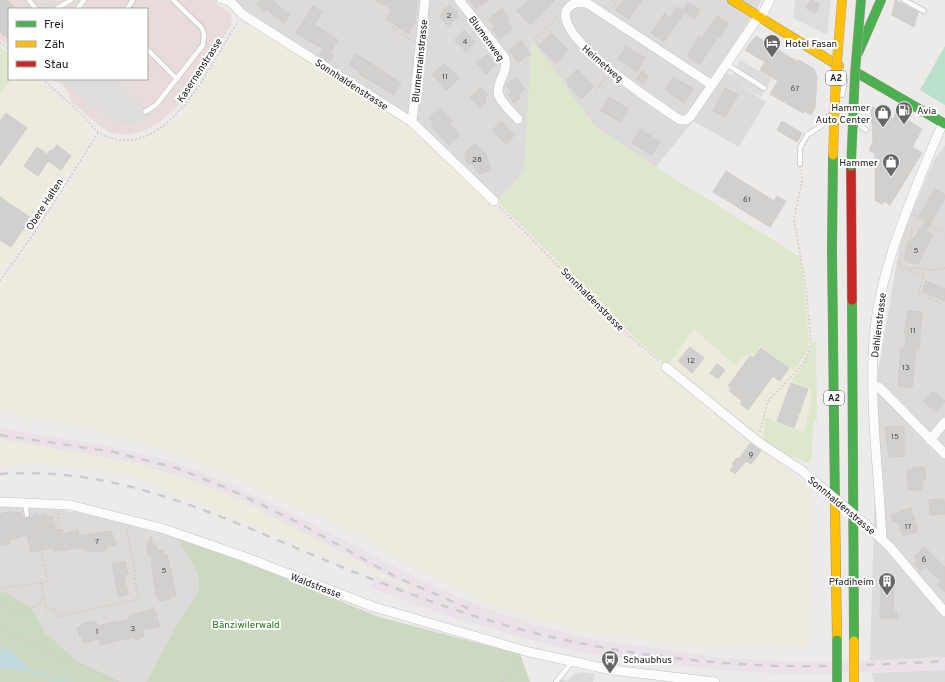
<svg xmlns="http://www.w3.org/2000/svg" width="945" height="682" viewBox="0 0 945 682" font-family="Overpass,sans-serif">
	<rect width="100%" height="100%" fill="#edebe9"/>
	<path fill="#dddbda" d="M233 0H762L719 68 742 82 741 85 766 102 739 147 693 121 656 167 595 127 532 41 524 172 497 201 240 8Z
		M945 145V657L870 661 878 371 901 238 934 160Z
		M0 507H36L75 512 116 521 177 538 197 572 199 587 193 601 180 619 146 682H121L76 660 46 633 31 607 4 591 0 593Z
		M945 670V682H874L871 673Z
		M581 672 595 674 593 682H553L556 677 567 681 574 674Z"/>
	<path fill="#eae2e8" d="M0 428 112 447 171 461 218 479 277 506 439 589 487 609 552 630 603 641 715 657 796 662 870 661 945 657V670L799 674 751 672 700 668 644 661 592 654 552 646 454 618 371 588 376 576 414 590 242 500 190 480 137 463 0 439Z"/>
	<path fill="#e7dcda" d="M0 0H216L215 3 231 13 232 24 183 101 161 121 146 130 127 135 110 133 96 123 71 101 68 91 62 86 59 83 47 79H147V9H9V47L0 39Z"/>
	<path fill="#ecebdd" d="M248 24H252L405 121 552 260 616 326 664 369 694 329 735 366 740 358 761 346 794 371 798 365 802 368 811 388V401L804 432 766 418 763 432V440L775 458 812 492 808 648 748 644 724 648 702 647 586 632 543 621 499 607 445 582 393 556 366 538 325 518 301 509 216 469 167 450 88 428 0 411V287L40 231 97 141 104 138 115 142H133L148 137 166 128 184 110 196 94 238 30Z
		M12 79H38L86 121 91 134 90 139 45 214 0 275V94Z
		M0 439 137 463 190 480 242 500 418 593 132 476 38 462 0 466Z"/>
	<path fill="#dde7cb" d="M532 40 595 127 656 167 800 257 803 274 809 343 808 350 794 371 761 346 754 354C744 354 740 358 736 366L694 329 667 366 623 327 497 201 524 172Z
		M0 46 9 54V79H12L0 94Z
		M816 341 817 420 814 421 811 460 806 463 796 457C783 458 772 447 763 440L765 418 804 432 811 401V388L791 381 802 368 813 342Z"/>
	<path fill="#ccd9c1" d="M177 538 220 551 379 617 520 654 530 682H146L180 619 193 601 199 587 197 572Z
		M4 591 31 607 46 633 76 660 121 682H0V593Z"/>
	<path fill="#b8e0cb" d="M945 46V105L920 90Z"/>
	<path fill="#dedddc" d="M36 0H48L58 9H46Z
		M795 0H831L827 35 793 18Z
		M740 60 772 78 761 97 741 85 742 82 732 76Z
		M60 79H115L152 114 133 125 112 121 86 103Z
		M140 527 173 536 171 543 138 534Z"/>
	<path fill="#c0dade" d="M0 646 13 652 33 672 0 668Z"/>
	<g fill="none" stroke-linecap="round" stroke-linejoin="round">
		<path stroke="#c0dade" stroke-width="2.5" d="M33 672 71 682"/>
	</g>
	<path fill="#d2d0ce" stroke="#d0cdcb" d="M0 0H7L17 9H9V40L0 32Z
		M261 0H272L290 15 284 23 267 10 264 12 257 3Z
		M376 0H417L415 23 408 34 386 19 392 10Z
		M469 0H488L476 9Z
		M529 0H555L530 25 517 11Z
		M623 0H642L629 19 616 10Z
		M811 0 820 4 815 13 806 8Z
		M895 0 918 12 914 27 892 15Z
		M688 3 700 10 695 19 684 13 664 42 651 33 664 14 670 18 677 7 683 10Z
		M450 5 458 12 456 14 459 16 448 26 439 17 446 7 447 8Z
		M313 6 322 12 314 24 338 40 330 53 334 55 329 62 319 55 324 49 296 33Z
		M502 9 509 19 507 21 513 29 500 39 492 29 495 27 489 19Z
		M717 16 728 23 726 28 720 38 718 37 700 64 687 56 699 36 702 38Z
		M464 30 475 42 466 52 454 40Z
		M551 33 568 50 556 63 538 46Z
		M756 36 798 62 799 60 814 69 817 77 815 108 811 115 804 111 803 113 770 94 778 81 760 70 765 62 745 50Z
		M521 41 530 54 518 62 509 50Z
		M626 46 645 58 637 72 618 59Z
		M356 54 401 83 393 95 358 73 359 71 349 65Z
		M487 54 496 63 487 74 476 63Z
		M444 63 459 78 447 90 432 75Z
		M577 69 594 86 582 99 567 84 568 82 566 80Z
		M642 71 649 76 643 84 636 79Z
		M673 77 693 89 684 103 665 90Z
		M516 78 525 89 518 95 520 98 514 103 508 95 512 92 506 85Z
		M481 87 488 95 485 98 487 101 480 108 470 98Z
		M725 88 738 95 725 117 713 110Z
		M609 97 629 109 620 122 601 110Z
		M871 106 893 119 896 113 922 129 912 147 922 153 890 205 884 201 882 204 875 200V154L869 150 873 142Z
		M440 108 452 121 449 123 460 135 449 145 431 126 434 123 429 118Z
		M6 113 27 128 0 166V121Z
		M501 121 515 135 506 144 492 130Z
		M782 121 802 133 797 142 777 130Z
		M640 129 660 142 652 155 632 143Z
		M475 143 486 154 491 170 480 174 471 164 468 165 464 154Z
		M57 145 71 156 61 170 48 161 38 176 24 166 37 147 47 154 50 150 52 151Z
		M726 171 774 201 777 196 786 201 770 227 713 192Z
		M935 189 945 195V198L926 232 933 235 918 264 904 260 908 241H912L926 220 919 216Z
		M0 197 31 218 11 247 0 240Z
		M926 281 945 289V301L922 292Z
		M908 311 922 312 919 350H916L912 388 898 386 901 348 905 349 906 333H904Z
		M690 347 704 358 692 373 678 361Z
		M761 348 789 368 780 381 773 376 748 410 740 404 742 401 729 391 731 388 728 386 750 356 753 358Z
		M717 364 725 370 718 379 710 373Z
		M791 383 808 389 794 428 777 421Z
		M933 391 945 401 936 412 923 401Z
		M904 426V456L889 457 885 427Z
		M750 443 761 451 751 464 746 461 735 474 730 470 734 465 732 464 737 458 739 459Z
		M913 467H925L926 480H922V490H908L907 470H913Z
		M944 499 945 514 930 515 929 500Z
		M911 508 918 531 903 536 898 520 893 521 891 515Z
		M12 511V514L21 512 22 517 26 519 38 513V516L45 514V516H53L56 530 62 529 63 534 78 530 79 536 111 531 116 544 106 547V550L97 552V550L88 552 87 549 82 550 81 547 63 551V549L54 551 53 548 31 552 27 535 13 539 9 541 10 544 0 546V514Z
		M151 536 153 546 156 545 158 551 163 550 164 554H167L176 595 169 597V599L159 601 155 592 157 590 155 589 151 556 147 554 148 551 146 550Z
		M924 546 945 567V592L937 584 940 581 928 569 925 567 921 571 914 564 918 561 914 557Z
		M125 561 128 574 124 575 128 594 119 597 112 564Z
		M881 581 894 582 893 611H897V618H880Z
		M154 609 160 626 142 630 144 637 135 640 134 637 100 645 99 639 83 643 82 636 80 637 78 627 82 626V624L96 621 97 626 130 619 129 616 134 614Z"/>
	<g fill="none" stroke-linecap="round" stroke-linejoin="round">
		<g stroke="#c3c2c1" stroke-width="6">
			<path id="lane" d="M29 0 36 9
				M219 0 231 4
				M904 0 924 11
				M56 9 71 0
				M77 9 84 0
				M127 9 133 0
				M147 49 177 79
				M726 64 764 88
				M842 95 845 81
				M145 112 156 105 203 45 204 35 202 28 173 0
				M857 123 866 130
				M800 164V148L807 135 821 126 829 116
				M25 502 27 515
				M556 682 572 662"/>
		</g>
		<g stroke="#c3c2c1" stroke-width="10">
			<path id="street" d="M229 0 242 14 412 122 494 201
				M459 0 505 58C508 74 498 79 498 91 498 100 512 113 518 119
				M712 85 690 117 686 120H680C661 107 547 34 568 8 573 2 579 2 587 3L712 85 759 16 763 13 770 0
				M412 122 425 0
				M666 367 757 441 801 470
				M873 386 879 387 945 454
				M930 440 945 422
				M0 502 70 505 164 529 242 556 374 607 529 652 612 670 715 682
				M866 525 889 546 945 612
				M882 539C879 472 869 405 874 339 878 286 896 238 915 190 924 167 933 145 943 123"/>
		</g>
		<g stroke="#969583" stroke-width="10">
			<path id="fast" d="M858 53 881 0
				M859 74 945 124
				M833 155 832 250 835 505
				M852 300 854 641"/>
		</g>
		<g stroke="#969583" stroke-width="10">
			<path id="slow" d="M732 0 839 66
				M835 505 837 640"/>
		</g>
		<g stroke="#969583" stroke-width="10">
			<path id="jam" d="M851 166 852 300"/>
		</g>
		<path stroke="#d6c9c8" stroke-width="1.5" stroke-dasharray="2 2" stroke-linecap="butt" d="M612 8 618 0
			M392 27 412 41
			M0 42 9 50
			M540 46 535 39 558 16
			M42 79C57 92 73 106 87 120 91 124 94 130 99 133 164 169 212 63 238 21
			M596 91 606 77
			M499 206 618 326 659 361
			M914 215 945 234
			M910 241 913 230 910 228
			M902 254 899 265 924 276 918 293 942 304
			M909 269 911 267 929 270 945 268
			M0 281 37 229 98 133
			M760 432 768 401 794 374 804 362 811 344 806 288 794 219 802 181 801 170
			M58 513 59 523 37 530 48 581 41 583 47 611 55 609 57 617 138 599 135 583V570L126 529
			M0 588 41 583
			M0 607C13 608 28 612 40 604V598L44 597
			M0 629 118 682
			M502 682 521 660"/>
		<use href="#lane" stroke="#fcfcfc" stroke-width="4.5"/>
		<use href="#street" stroke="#fcfcfc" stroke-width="9"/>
		<use href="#fast" stroke="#4caf50" stroke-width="9"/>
		<use href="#slow" stroke="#ffc107" stroke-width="9"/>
		<use href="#jam" stroke="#c62828" stroke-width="9"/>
		<path stroke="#cbcbca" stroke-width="2.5" stroke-dasharray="8 8" stroke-linecap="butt" d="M0 435 114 452 176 468 229 489 297 522 394 576 474 611
			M0 474C106 467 192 504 287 544 343 568 399 591 456 610 559 645 670 662 778 666 834 667 890 664 945 661"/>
		<g stroke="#c3c2c1" stroke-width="10" stroke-linecap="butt">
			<path id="street-bridge" d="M801 470 866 525"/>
		</g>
		<g stroke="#bfa2ae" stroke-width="10" stroke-linecap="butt">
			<path id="fast-bridge" d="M851 166 855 73 861 0
				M837 640V682"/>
		</g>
		<g stroke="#bfa2ae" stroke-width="10" stroke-linecap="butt">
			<path id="slow-bridge" d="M833 155 836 74 842 0
				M854 641V682"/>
		</g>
		<use href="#street-bridge" stroke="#fcfcfc" stroke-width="9"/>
		<use href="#fast-bridge" stroke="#4caf50" stroke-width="9"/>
		<use href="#slow-bridge" stroke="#ffc107" stroke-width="9"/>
	</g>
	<defs>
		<g id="hotel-pin" transform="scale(0.9)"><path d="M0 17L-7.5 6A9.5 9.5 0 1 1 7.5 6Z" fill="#686766" stroke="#fff"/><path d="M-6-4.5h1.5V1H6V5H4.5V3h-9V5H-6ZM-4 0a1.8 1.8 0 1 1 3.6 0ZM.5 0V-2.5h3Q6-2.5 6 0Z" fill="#fff"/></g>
		<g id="fuel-pin" transform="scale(0.9)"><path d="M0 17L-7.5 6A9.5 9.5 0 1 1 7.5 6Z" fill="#686766" stroke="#fff"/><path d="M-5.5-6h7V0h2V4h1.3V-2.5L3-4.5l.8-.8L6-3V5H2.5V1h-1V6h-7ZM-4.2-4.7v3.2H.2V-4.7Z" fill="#fff"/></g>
		<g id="shop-pin" transform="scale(0.9)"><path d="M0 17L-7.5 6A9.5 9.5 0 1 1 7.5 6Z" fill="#686766" stroke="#fff"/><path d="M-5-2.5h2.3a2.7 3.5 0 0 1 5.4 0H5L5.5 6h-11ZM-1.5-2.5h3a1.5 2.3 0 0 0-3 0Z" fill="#fff"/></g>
		<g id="building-pin" transform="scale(0.9)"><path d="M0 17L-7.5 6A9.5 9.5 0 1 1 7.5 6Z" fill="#686766" stroke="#fff"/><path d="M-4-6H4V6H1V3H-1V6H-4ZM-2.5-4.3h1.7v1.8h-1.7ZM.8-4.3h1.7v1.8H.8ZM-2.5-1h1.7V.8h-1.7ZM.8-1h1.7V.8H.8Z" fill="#fff"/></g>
		<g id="bus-pin" transform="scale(0.9)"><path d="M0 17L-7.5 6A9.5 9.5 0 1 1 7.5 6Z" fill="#686766" stroke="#fff"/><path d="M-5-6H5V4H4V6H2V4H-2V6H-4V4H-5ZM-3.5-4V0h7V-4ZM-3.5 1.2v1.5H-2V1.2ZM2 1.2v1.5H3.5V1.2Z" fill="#fff"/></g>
	</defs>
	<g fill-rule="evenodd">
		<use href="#hotel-pin" x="772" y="43"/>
		<use href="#fuel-pin" x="904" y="110"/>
		<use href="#shop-pin" x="883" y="113"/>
		<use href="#shop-pin" x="891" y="162"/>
		<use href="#building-pin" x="887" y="581"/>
		<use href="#bus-pin" x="610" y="659"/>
	</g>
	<g text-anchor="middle" stroke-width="4" stroke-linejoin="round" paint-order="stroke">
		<g font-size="8" fill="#4c4c4c">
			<text x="449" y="18">2</text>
			<text x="465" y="44">4</text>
			<text x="445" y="79">11</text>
			<text x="795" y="91">67</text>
			<text x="477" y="162">28</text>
			<text x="747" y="202">61</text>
			<text x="916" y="253">5</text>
			<text x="913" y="333">11</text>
			<text x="691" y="363">12</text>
			<text x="906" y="370">13</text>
			<text x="895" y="439">15</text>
			<text x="751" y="457">9</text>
			<text x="908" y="529">17</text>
			<text x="97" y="544">7</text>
			<text x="924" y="562">6</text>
			<text x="164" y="573">5</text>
			<text x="133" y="631">3</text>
			<text x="97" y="634">1</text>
		</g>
		<g fill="#fff" stroke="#636363" stroke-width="1">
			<rect x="826" y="71" width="20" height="14" rx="3"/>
			<rect x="824" y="391" width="20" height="14" rx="3"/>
		</g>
		<g font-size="9" font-weight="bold" fill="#202020">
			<text x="836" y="81">A2</text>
			<text x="834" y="401">A2</text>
		</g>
		<g font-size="10" fill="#202020" stroke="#fff">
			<text transform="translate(487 38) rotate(54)" y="4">Blumenweg</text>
			<text transform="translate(419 61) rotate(-84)" y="4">Blumenrainstrasse</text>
			<text transform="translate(603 63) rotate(41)" y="4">Heimetweg</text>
			<text transform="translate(199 70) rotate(-57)" y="4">Kasernenstrasse</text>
			<text transform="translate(352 84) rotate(33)" y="4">Sonnhaldenstrasse</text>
			<text transform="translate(44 204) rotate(-57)" y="4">Obere Halten</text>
			<text transform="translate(593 299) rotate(45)" y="4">Sonnhaldenstrasse</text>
			<text transform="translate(878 325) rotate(-83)" y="4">Dahlienstrasse</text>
			<text transform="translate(842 505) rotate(40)" y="4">Sonnhaldenstrasse</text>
			<text transform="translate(316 585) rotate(21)" y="4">Waldstrasse</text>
		</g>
		<g font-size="10" fill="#202020" stroke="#fff" text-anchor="start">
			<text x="785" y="47">Hotel Fasan</text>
			<text x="870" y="111" text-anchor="end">Hammer<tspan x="870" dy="12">Auto Center</tspan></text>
			<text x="917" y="114">Avia</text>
			<text x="878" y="166" text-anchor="end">Hammer</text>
			<text x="874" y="585" text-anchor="end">Pfadiheim</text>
			<text x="623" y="663">Schaubhus</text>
		</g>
		<g font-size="10" fill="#197516" stroke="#fff">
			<text x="246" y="628">Bänziwilerwald</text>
		</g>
	</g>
	<rect x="8" y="8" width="140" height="72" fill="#ffffff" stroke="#a6a6a6"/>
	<rect x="16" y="21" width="20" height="6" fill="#4caf50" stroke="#a6a6a6"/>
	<text x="44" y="28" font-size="12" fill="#202020">Frei</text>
	<rect x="16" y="41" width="20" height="6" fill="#ffc107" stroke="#a6a6a6"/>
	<text x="44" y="48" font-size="12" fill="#202020">Zäh</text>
	<rect x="16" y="61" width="20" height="6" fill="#c62828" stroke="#a6a6a6"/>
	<text x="44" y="68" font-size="12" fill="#202020">Stau</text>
</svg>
